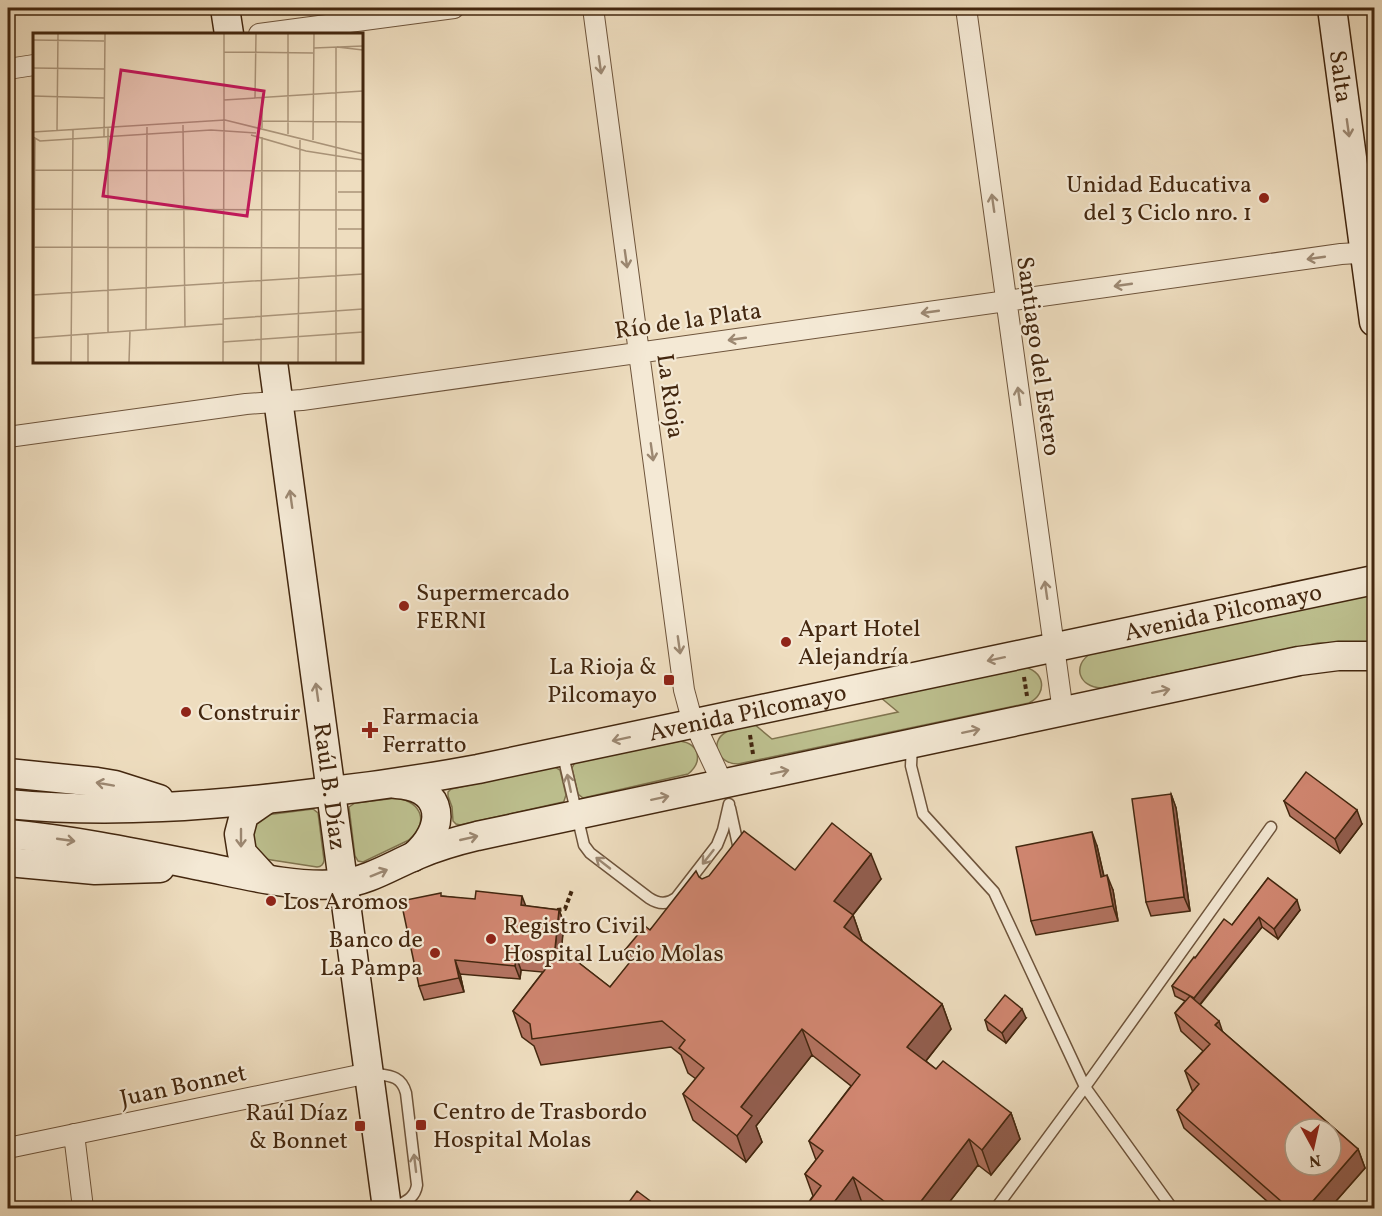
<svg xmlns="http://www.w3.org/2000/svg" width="1382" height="1216" viewBox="0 0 1382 1216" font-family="Vollkorn,serif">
	<rect width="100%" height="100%" fill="#eeddbf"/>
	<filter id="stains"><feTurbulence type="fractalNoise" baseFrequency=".00333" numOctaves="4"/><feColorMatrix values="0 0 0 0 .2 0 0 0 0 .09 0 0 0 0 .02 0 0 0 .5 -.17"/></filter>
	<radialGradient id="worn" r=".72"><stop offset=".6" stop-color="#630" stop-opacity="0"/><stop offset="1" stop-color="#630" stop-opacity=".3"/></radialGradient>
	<path fill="#bdc08f" stroke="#80744f" stroke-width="1.5" d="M1374 593V643H1318L1304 646 1101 688C1079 687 1072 666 1090 654Z
		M1022 667C1044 669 1049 693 1029 703L738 764C719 764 708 743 726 732 733 727 745 726 754 724L772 739 898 712 880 697Z
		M680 741C700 744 703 762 688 774L583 798 578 794 572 768 575 762Z
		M555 767 560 770 566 795 564 801 563 802 460 825 456 824 453 821 452 807 448 796V792L451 789Z
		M397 798C422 803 429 822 409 840L363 862 358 861 355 856 349 807 355 803Z
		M313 809 318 813 324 860C324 864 321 867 317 867L265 859 257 856 251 826 266 815Z"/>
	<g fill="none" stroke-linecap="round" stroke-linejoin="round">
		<g stroke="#6e543b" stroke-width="13">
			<path id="lane" d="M912 744 911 766 923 814 994 892 1085 1087 1172 1208
				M562 751 584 845 590 853 649 898C658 904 667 905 676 898L717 845 723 830 729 804
				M730 808 740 854
				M371 1073C387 1076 401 1074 406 1093L417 1185C415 1199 404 1202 393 1208
				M996 1208 1085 1087 1271 827"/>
		</g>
		<g stroke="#6e543b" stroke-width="22">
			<path id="street" d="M593 8 684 690 691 716 723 784
				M966 8 1063 712
				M259 34 454 8
				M8 69 34 65
				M8 437 246 404 302 400 1341 254 1374 252
				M74 1134 83 1208
				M8 1148 369 1073"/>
		</g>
		<g stroke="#43270f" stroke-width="31">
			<g id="secondary">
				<path d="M225 8 229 34"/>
				<path id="s1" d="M1332 8 1374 322"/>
				<path id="s2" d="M273 362 387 1208"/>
				<path d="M8 773 97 782 115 785 159 799"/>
				<path d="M396 784C446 787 447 829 413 857"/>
				<path id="s3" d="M8 804C110 814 214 806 316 793 370 787 424 779 478 769L1374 580"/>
				<path d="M8 834C73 840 136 853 201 866 246 875 293 888 340 884 368 881 391 866 417 855 436 847 456 841 477 836L1299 661 1338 656H1374"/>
				<path d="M8 862 95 870 160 868"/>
				<path d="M265 878 242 853 239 834 244 815 267 799"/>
			</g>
		</g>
		<path stroke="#43270f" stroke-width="4" stroke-dasharray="4.5 3" stroke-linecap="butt" d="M1024 677 1027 696
			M750 735 753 754
			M557 910 565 909 572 890"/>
		<use href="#lane" stroke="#f4e9d5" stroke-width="10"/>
		<use href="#street" stroke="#f4e9d5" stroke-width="20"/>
		<use href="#secondary" stroke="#f4e9d5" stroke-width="28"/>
	</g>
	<path fill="#b37360" stroke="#43270f" stroke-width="1.5" d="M1171 794 1176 808 1190 911 1151 916 1146 902Z
		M1284 801 1362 824 1340 853 1290 816Z
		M1097 846 1104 876 1113 890 1118 921 1036 935 1031 921Z
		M795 870 881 879 853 915 862 941 942 1004 951 1029 926 1061 936 1069 1011 1113 1020 1139 991 1175 978 1165 944 1209H870L862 1203 857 1209H804L813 1196 805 1174 816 1160 809 1141 851 1086 812 1055 756 1126 762 1142 746 1162 693 1120 683 1094 696 1079 688 1073 681 1055 671 1047 541 1065 534 1046 522 1037 513 1011 543 972 521 970 520 979 460 974 464 992 424 1000 419 986 442 896 559 910 564 923 561 949 610 987 630 963 625 950 650 930 699 877 702 879Z
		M1268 878 1300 910 1278 939 1262 927 1200 1005 1222 1031 1358 1149 1365 1168 1329 1209H1276L1184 1128 1177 1110 1193 1091 1192 1090 1185 1071 1203 1051 1181 1031 1175 1013 1185 1001 1175 996 1172 986 1195 958 1232 925Z
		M1026 1018 1006 1043 988 1030 985 1020Z"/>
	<path fill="#925e4e" stroke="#43270f" stroke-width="1.5" d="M1171 794 1176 808 1190 911 1184 897Z
		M1357 810 1362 824 1340 853 1335 839Z
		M1092 832 1097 846 1107 891 1101 877Z
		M871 854 881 879 844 926 834 901Z
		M1107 875 1113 890 1118 921 1113 906Z
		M522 896 527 909 521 905Z
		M1297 900 1300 910 1278 939 1274 929Z
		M559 910 564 923 559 974 554 960Z
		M853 915 862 941 853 952 844 927Z
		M1259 917 1262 927 1197 1008 1194 998Z
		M516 956 521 970 520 979 515 966Z
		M455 960 460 974 464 992 459 978Z
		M942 1004 951 1029 917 1072 907 1047Z
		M1022 1009 1026 1018 1006 1043 1002 1033Z
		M1219 1021 1225 1039 1215 1025Z
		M802 1029 812 1055 756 1126 762 1142 746 1162 737 1136 741 1107Z
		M1011 1113 1020 1139 991 1175 982 1150Z
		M969 1139 978 1165 944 1209H915Z
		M1358 1149 1365 1168 1329 1209H1306Z
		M853 1177 862 1203 857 1209H828Z"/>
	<path fill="#d08670" stroke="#43270f" stroke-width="1.5" fill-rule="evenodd" d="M1306 772 1357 810 1335 839 1284 801Z
		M1171 794 1184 897 1146 902 1132 799Z
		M832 823 871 854 834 901 853 915 844 927 942 1004 907 1047 936 1069 943 1061 1011 1113 982 1150 969 1139 915 1209H894L853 1177 829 1209H804L821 1186 805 1174 823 1151 809 1141 860 1075 802 1029 741 1107 752 1116 737 1136 683 1094 704 1068 679 1048 685 1040 662 1021 532 1039 530 1024 513 1011 561 949 610 987 634 957 625 950 645 926 650 930 696 871 699 877 702 879 709 876 744 831 795 870Z
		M1092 832 1101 877 1107 875 1113 906 1031 921 1016 847Z
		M1268 878 1297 900 1274 929 1259 917 1194 998 1172 986 1194 957 1195 958 1224 919 1232 925Z
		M476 891 522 896 521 905 559 910 554 958 552 960 516 956 515 966 455 960 459 978 419 986 401 901 441 893V896L475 899Z
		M1005 995 1022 1009 1002 1033 985 1020Z
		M1190 996 1219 1021 1215 1025 1358 1149 1306 1209H1290L1177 1110 1199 1084 1185 1071 1210 1044 1175 1013ZM1295 1129H1331V1165H1295Z
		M637 1191 661 1209H624Z"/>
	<defs><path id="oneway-shaft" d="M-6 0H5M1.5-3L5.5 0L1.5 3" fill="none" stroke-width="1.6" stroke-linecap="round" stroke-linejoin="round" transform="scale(1.5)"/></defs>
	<g stroke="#9c8872">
		<use href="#oneway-shaft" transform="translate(600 65) rotate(82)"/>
		<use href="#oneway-shaft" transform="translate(1348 128) rotate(82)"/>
		<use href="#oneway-shaft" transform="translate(993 203) rotate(-98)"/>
		<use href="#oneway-shaft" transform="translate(1316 258) rotate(172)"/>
		<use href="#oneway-shaft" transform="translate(626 259) rotate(82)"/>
		<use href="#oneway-shaft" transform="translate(1123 285) rotate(172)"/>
		<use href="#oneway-shaft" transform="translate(930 312) rotate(172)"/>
		<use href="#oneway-shaft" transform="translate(737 339) rotate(172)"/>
		<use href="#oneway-shaft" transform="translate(1019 396) rotate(-98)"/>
		<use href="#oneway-shaft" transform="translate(652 452) rotate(82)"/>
		<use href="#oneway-shaft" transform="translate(291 499) rotate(-98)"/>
		<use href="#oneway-shaft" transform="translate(1046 590) rotate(-98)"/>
		<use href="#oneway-shaft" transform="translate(679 645) rotate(82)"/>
		<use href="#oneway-shaft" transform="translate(996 659) rotate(168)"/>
		<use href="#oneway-shaft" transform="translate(1161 691) rotate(-12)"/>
		<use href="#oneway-shaft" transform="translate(317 692) rotate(-98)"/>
		<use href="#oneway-shaft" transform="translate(971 731) rotate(-12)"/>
		<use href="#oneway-shaft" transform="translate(621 739) rotate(168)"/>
		<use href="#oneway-shaft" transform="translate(780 772) rotate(-12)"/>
		<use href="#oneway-shaft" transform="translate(569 783) rotate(-102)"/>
		<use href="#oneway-shaft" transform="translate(105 784) rotate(-170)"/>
		<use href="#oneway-shaft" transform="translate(660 798) rotate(-12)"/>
		<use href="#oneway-shaft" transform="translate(241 838) rotate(90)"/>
		<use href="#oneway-shaft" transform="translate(469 838) rotate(-13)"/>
		<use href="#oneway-shaft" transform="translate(66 840) rotate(8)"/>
		<use href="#oneway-shaft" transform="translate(708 857) rotate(128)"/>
		<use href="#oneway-shaft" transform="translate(603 863) rotate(-142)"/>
		<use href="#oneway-shaft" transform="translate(379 873) rotate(-22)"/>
		<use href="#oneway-shaft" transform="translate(415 1163) rotate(-97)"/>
	</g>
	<g fill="#8f2418" stroke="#f4e9d5" stroke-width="2">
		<circle cx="1264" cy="198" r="6"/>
		<circle cx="404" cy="606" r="6"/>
		<circle cx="786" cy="642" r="6"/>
		<rect x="663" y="674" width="12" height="12" rx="3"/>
		<circle cx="186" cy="712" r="6"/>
		<path d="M367 721h6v6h6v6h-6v6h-6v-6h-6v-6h6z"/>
		<circle cx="271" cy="901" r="6"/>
		<circle cx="491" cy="939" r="6"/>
		<circle cx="435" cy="953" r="6"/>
		<rect x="415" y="1119" width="12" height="12" rx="3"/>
		<rect x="354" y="1120" width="12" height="12" rx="3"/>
	</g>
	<g text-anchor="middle" stroke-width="4.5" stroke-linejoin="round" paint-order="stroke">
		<g font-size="24" fill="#43270f" stroke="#f4e9d5">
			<text dy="8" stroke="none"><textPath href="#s1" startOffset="69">Salta</textPath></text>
			<text transform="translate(688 320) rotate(-8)" y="8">Río de la Plata</text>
			<text transform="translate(1039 356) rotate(82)" y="8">Santiago del Estero</text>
			<text transform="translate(671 396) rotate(82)" y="8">La Rioja</text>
			<text dy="8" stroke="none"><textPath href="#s3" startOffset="1234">Avenida Pilcomayo</textPath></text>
			<text dy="8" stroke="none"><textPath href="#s3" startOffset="748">Avenida Pilcomayo</textPath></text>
			<text dy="8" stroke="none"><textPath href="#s2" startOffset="428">Raúl B. Díaz</textPath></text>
			<text transform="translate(183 1085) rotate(-12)" y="8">Juan Bonnet</text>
		</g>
		<g font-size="24" fill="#43270f" stroke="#f4e9d5" text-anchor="start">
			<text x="1252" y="192" text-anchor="end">Unidad Educativa<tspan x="1252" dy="28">del 3 Ciclo nro. 1</tspan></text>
			<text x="416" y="600">Supermercado<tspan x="416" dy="28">FERNI</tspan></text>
			<text x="798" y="636">Apart Hotel<tspan x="798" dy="28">Alejandría</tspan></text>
			<text x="657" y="674" text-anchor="end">La Rioja &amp;<tspan x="657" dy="28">Pilcomayo</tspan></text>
			<text x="198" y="720">Construir</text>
			<text x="382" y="724">Farmacia<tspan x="382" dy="28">Ferratto</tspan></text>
			<text x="283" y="909">Los Aromos</text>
			<text x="503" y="933">Registro Civil<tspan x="503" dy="28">Hospital Lucio Molas</tspan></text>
			<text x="423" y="947" text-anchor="end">Banco de<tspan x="423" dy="28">La Pampa</tspan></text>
			<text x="433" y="1119">Centro de Trasbordo<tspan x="433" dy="28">Hospital Molas</tspan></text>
			<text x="348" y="1120" text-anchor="end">Raúl Díaz<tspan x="348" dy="28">&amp; Bonnet</tspan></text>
		</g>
	</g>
	<g transform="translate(33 33)">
		<rect width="330" height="330" fill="#eeddbf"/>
		<path fill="none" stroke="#aa9479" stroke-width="1.5" d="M0 7 71 8M303 14V329M304 14 330 17M281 15 330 13M191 19 280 20M0 35 71 36M0 63 71 65M222 65 223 1M191 67 330 58M229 88 330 89M150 92 152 294M229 95V64M24 97 25 1M191 97V1M0 99 192 87 330 121M255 101V1M218 102 273 118 330 127M0 104 7 108 178 97 223 100M71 104 72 1M280 107 281 1M1 137 330 138M305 159H330M1 176 330 177M305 196H330M1 214 330 215M0 262 330 241M190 286 330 276M113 297 114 94M75 300V95M0 305 190 291M190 309 330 299M0 329 2 106M38 329 40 96M55 329V301M96 329 97 298M190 329 191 97M228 329 229 104M265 329 267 107"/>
		<path fill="#c2185b" fill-opacity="0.15" stroke="#c2185b" stroke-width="3" d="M88 37 231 58 214 183 70 163Z"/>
		<rect width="330" height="330" fill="none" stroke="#43270f" stroke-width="3"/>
	</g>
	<rect width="1382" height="1216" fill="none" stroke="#eeddbf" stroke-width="30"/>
	<rect x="9" y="9" width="1364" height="1198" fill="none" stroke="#43270f" stroke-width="3"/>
	<rect x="15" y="15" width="1352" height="1186" fill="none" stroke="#43270f" stroke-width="1.5"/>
	<g transform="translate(1313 1147) rotate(172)"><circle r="28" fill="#f4e9d5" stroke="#ad9b86" stroke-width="1.5"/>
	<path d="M0-4.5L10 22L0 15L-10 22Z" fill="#8f2418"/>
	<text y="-9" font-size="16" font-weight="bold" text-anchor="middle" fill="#43270f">N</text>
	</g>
	<rect width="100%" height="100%" filter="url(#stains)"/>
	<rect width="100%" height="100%" fill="url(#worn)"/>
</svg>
